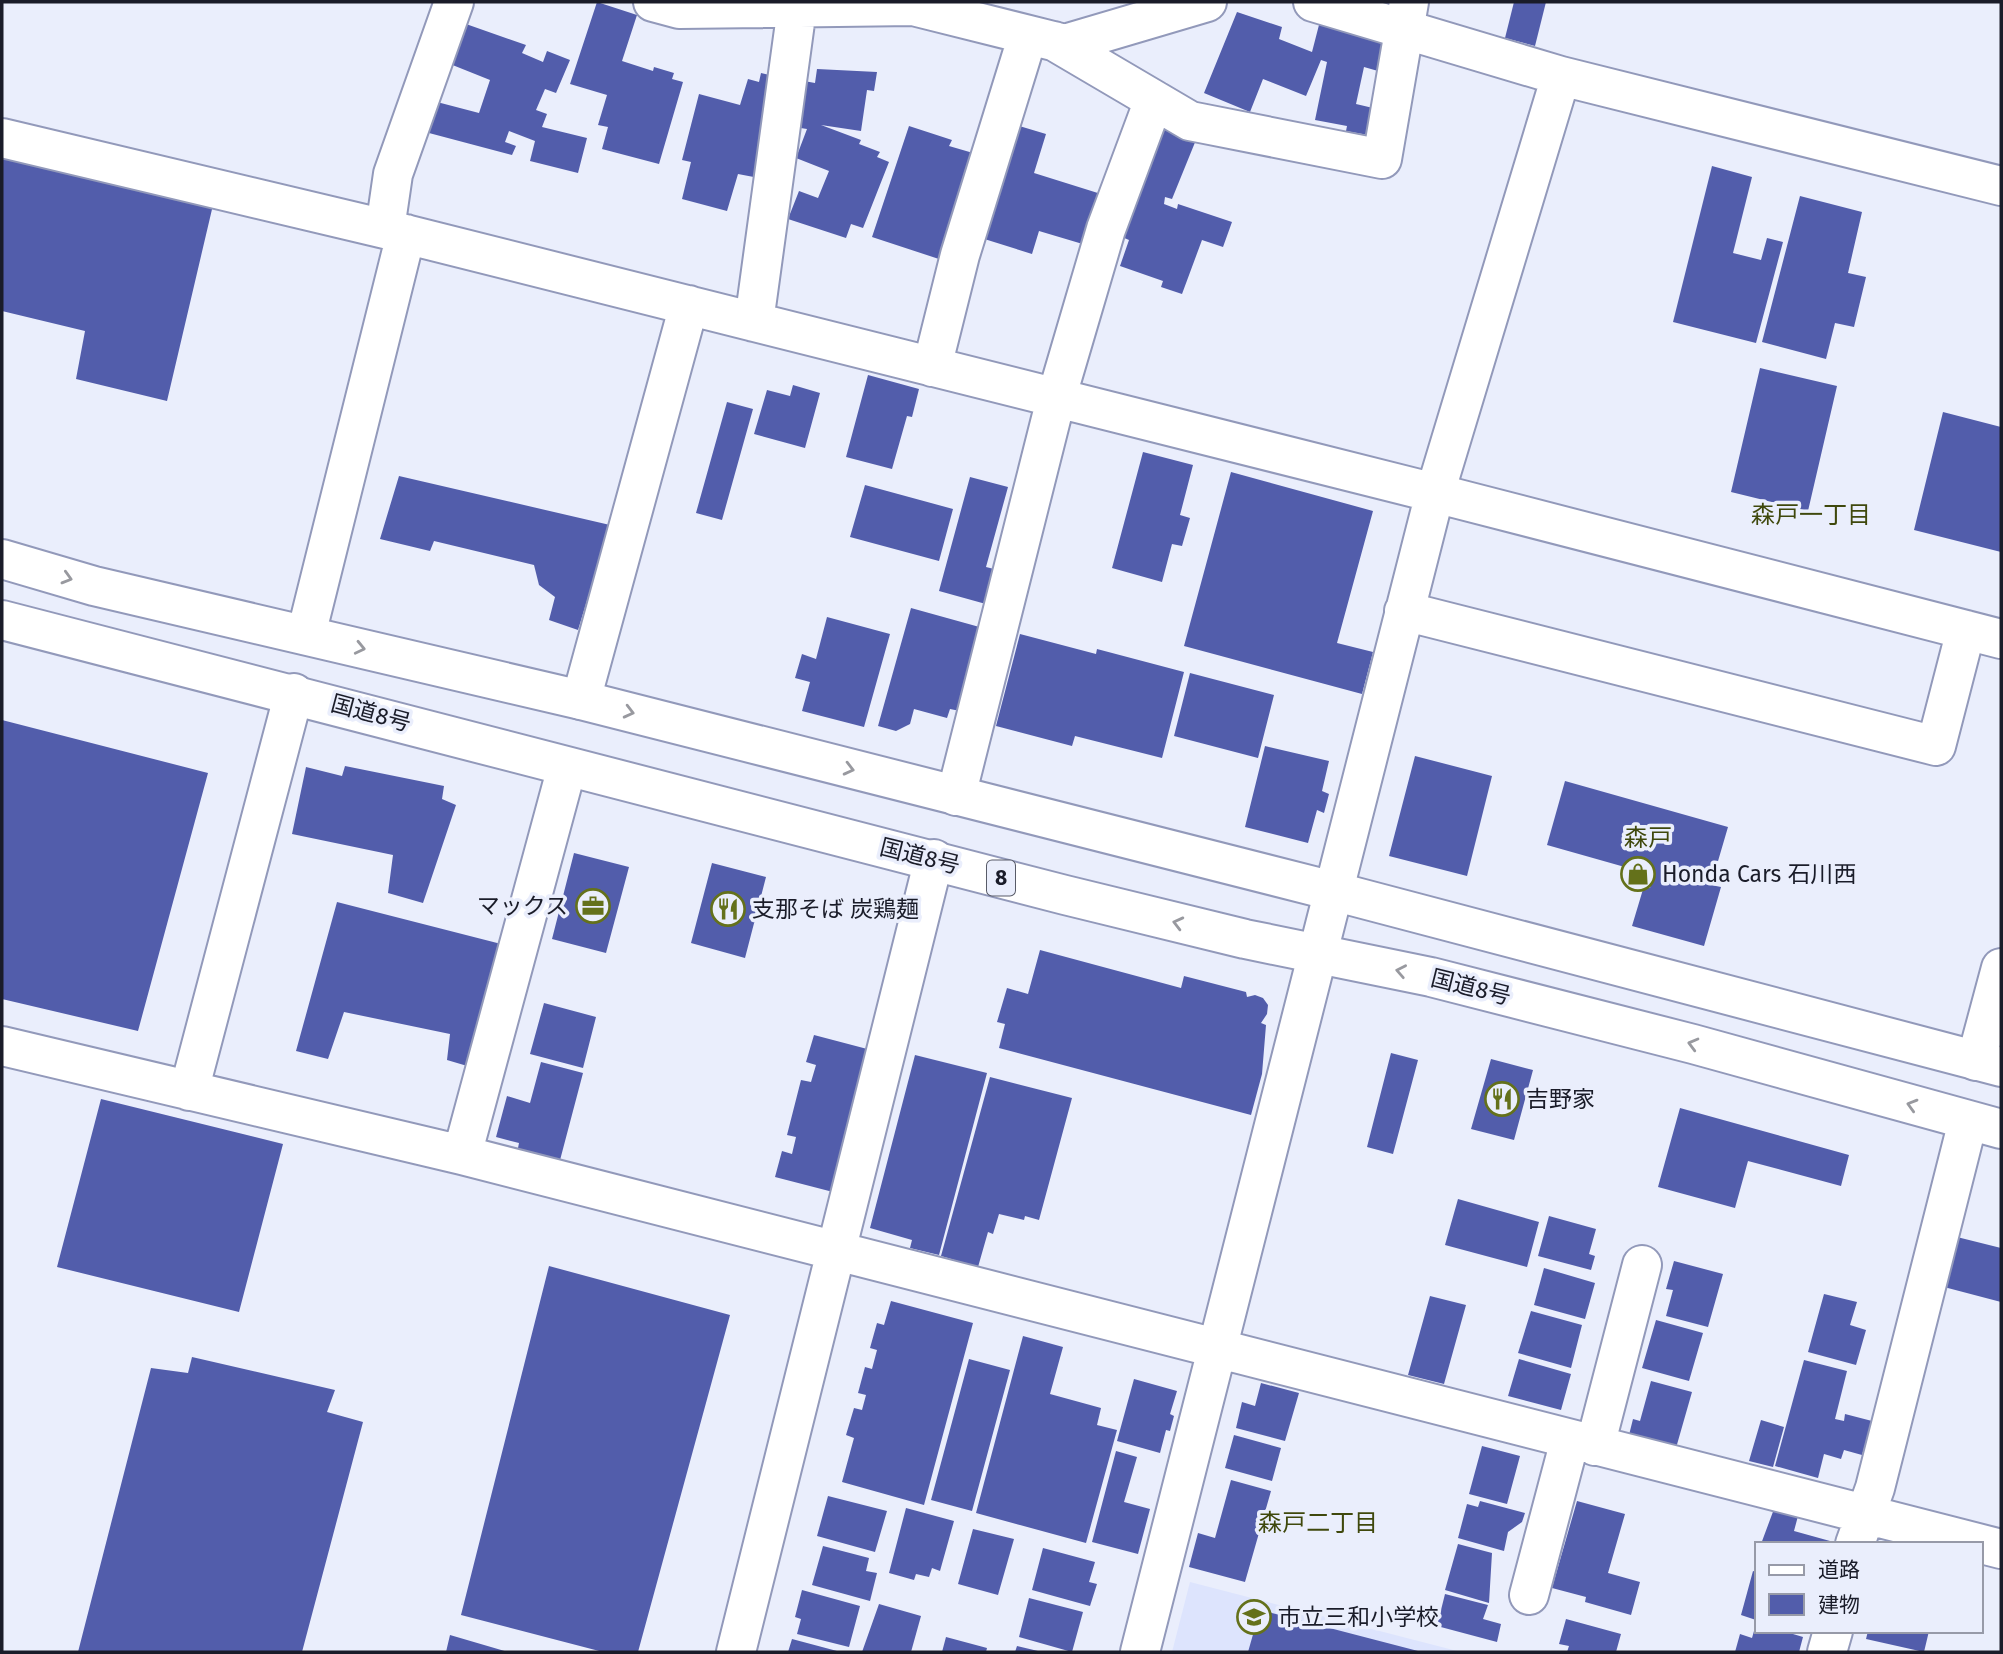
<svg xmlns="http://www.w3.org/2000/svg" width="2003" height="1654" viewBox="0 0 2003 1654" font-family="'Fira Sans','Noto Sans JP',sans-serif">
	<rect width="100%" height="100%" fill="#eaeefc"/>
	<path fill="#dde4fd" d="M1190 1582 1461 1652H1172Z"/>
	<path fill="#525dab" d="M597 2 637 15 622 61 653 71 654 67 674 73 672 79 683 82 659 164 602 149 608 127 598 125 607 95 570 84Z
		M1514 2H1546L1535 46 1505 38Z
		M1237 12 1282 27 1279 39 1312 52 1320 21 1386 41 1378 71 1364 67 1356 104 1373 108 1368 135 1346 131 1347 126 1315 120 1327 62 1321 60 1306 96 1263 79 1250 112 1204 93Z
		M466 24 526 45 522 53 543 62 547 51 570 60 556 93 545 89 536 110 547 114 542 127 587 138 578 173 530 161 535 141 509 131 505 142 516 146 512 155 429 133 437 102 479 113 490 80 450 64Z
		M817 69 877 72 874 91 867 90 861 131 821 125 861 140 859 144 880 152 877 157 889 162 863 228 851 224 846 238 788 219 799 191 818 198 829 171 796 158 807 129 794 127 804 81 815 83Z
		M761 73 778 77 759 178 738 174 727 211 682 199 691 162 682 160 699 94 740 105 748 79 759 82Z
		M1159 115 1198 135 1172 199 1165 197 1164 204 1177 209 1178 204 1232 222 1223 247 1202 240 1182 294 1161 287 1163 281 1120 266 1129 240 1122 237Z
		M1013 124 1046 134 1034 173 1101 194 1086 245 1039 231 1032 254 978 237Z
		M909 126 952 140 949 146 973 153 945 261 872 237Z
		M2 155 213 205 167 401 76 379 85 331 2 311Z
		M1712 166 1752 177 1733 253 1761 260 1767 238 1783 242 1756 343 1673 322Z
		M1800 196 1862 212 1848 273 1866 277 1854 327 1835 323 1826 359 1762 342Z
		M1760 368 1837 386 1808 511 1731 492Z
		M868 375 919 389 912 417 907 416 892 469 846 457Z
		M793 385 820 393 805 448 754 434 767 390 790 396Z
		M727 402 753 409 722 520 696 513Z
		M1943 412 2001 427V552L1914 530Z
		M1143 452 1193 465 1180 515 1190 518 1182 546 1172 544 1162 582 1112 568Z
		M1231 472 1373 511 1337 643 1373 652 1362 694 1184 646Z
		M399 476 610 525 578 630 549 620 555 597 539 585 534 565 434 541 430 551 380 539Z
		M970 477 1008 487 986 567 1002 571 993 606 939 591Z
		M865 485 953 509 939 561 850 537Z
		M911 608 983 628 960 711 950 709 947 718 914 709 910 724 896 731 878 726Z
		M827 617 890 634 864 727 802 711 810 682 795 678 802 654 816 659Z
		M1020 634 1096 654 1097 649 1184 672 1162 758 1075 736 1072 746 996 726Z
		M1190 673 1274 695 1258 758 1174 736Z
		M2 720 208 773 138 1031 2 999Z
		M1265 746 1329 761 1322 791 1329 794 1324 813 1317 810 1308 843 1245 827Z
		M1415 756 1492 776 1467 876 1389 856Z
		M345 766 444 786 442 799 456 805 423 903 388 893 393 855 292 834 306 767 342 776Z
		M1565 781 1728 827 1711 885 1721 887 1704 946 1632 926 1644 886 1650 888 1653 875 1547 845Z
		M574 853 629 867 606 953 552 939Z
		M712 863 766 877 745 958 691 943Z
		M337 902 505 945 474 1068 447 1060 450 1034 344 1012 328 1059 296 1051Z
		M1040 950 1181 988 1184 976 1246 992 1247 997 1255 995 1263 998 1268 1005 1267 1014 1261 1023 1266 1025 1262 1074 1251 1115 999 1048 1005 1024 997 1022 1007 988 1028 994Z
		M544 1003 596 1017 583 1068 530 1054Z
		M814 1035 871 1050 833 1192 775 1177 782 1151 792 1154 796 1137 787 1135 801 1080 811 1082 816 1065 806 1062Z
		M1391 1053 1418 1060 1393 1154 1367 1147Z
		M915 1055 987 1073 939 1255 910 1248 912 1240 870 1228Z
		M1491 1059 1533 1070 1514 1140 1471 1129Z
		M541 1062 583 1073 559 1164 517 1153 519 1143 496 1137 507 1096 530 1103Z
		M990 1077 1072 1098 1039 1220 1025 1216 1024 1220 999 1214 993 1234 988 1232 978 1267 941 1256Z
		M101 1099 283 1144 239 1312 57 1267Z
		M1680 1108 1849 1155 1841 1186 1748 1161 1735 1208 1658 1187Z
		M1458 1199 1539 1222 1527 1267 1445 1245Z
		M1549 1216 1596 1229 1589 1254 1595 1256 1591 1270 1538 1256Z
		M1957 1237 2001 1248V1302L1944 1287Z
		M1674 1261 1723 1274 1708 1327 1666 1316 1673 1290 1666 1289Z
		M549 1266 730 1315 638 1652H603L461 1615Z
		M1544 1268 1595 1283 1585 1319 1534 1305Z
		M1824 1294 1857 1302 1850 1325 1866 1330 1856 1365 1808 1352Z
		M1430 1296 1466 1305 1444 1384 1408 1375Z
		M891 1301 973 1323 924 1505 842 1482 854 1438 846 1435 854 1408 862 1410 866 1395 858 1393 865 1367 872 1369 877 1350 870 1348 877 1323 884 1325Z
		M1531 1311 1582 1325 1571 1368 1518 1353Z
		M1656 1320 1703 1333 1689 1381 1642 1368Z
		M1023 1336 1063 1347 1050 1394 1101 1408 1097 1425 1117 1430 1086 1543 976 1513Z
		M192 1357 335 1390 327 1412 363 1422 302 1652H78L151 1368 188 1373Z
		M969 1359 1010 1370 972 1511 931 1500Z
		M1519 1359 1571 1374 1561 1410 1508 1396Z
		M1804 1360 1847 1371 1835 1419 1844 1421 1845 1414 1872 1421 1862 1455 1844 1450 1841 1459 1824 1454 1818 1478 1775 1466Z
		M1134 1379 1177 1391 1170 1414 1174 1416 1170 1431 1166 1430 1160 1453 1117 1441Z
		M1651 1381 1692 1392 1676 1448 1629 1435 1633 1419 1640 1421Z
		M1261 1383 1299 1393 1285 1441 1236 1428 1242 1402 1255 1406Z
		M1761 1420 1784 1427 1773 1467 1749 1461Z
		M1234 1435 1281 1448 1272 1481 1225 1468Z
		M1482 1446 1520 1456 1507 1504 1469 1494Z
		M1116 1451 1137 1457 1124 1502 1150 1509 1138 1554 1092 1542Z
		M1231 1480 1271 1491 1245 1582 1189 1567 1198 1533 1215 1538Z
		M828 1496 887 1511 875 1552 817 1536Z
		M1480 1501 1525 1513 1522 1522 1508 1532 1504 1551 1458 1538 1467 1504 1478 1507Z
		M1577 1501 1625 1514 1608 1573 1640 1582 1631 1615 1585 1602 1586 1597 1552 1588Z
		M906 1508 954 1521 940 1571 932 1568 929 1577 916 1574 914 1580 889 1573Z
		M1774 1509 1798 1516 1794 1531 1830 1541 1829 1544H1761Z
		M973 1529 1014 1539 998 1595 958 1584Z
		M1458 1544 1492 1553 1489 1603 1445 1590Z
		M823 1546 869 1558 866 1571 877 1573 870 1601 812 1585Z
		M1043 1548 1095 1562 1089 1582 1097 1584 1090 1606 1032 1590Z
		M1753 1571 1756 1572V1620L1741 1615Z
		M802 1590 860 1606 849 1647 797 1634 801 1619 795 1617Z
		M1445 1594 1488 1605 1483 1619 1501 1624 1497 1642 1437 1626Z
		M1029 1598 1083 1612 1072 1652 1019 1637Z
		M879 1604 921 1616 911 1652H862Z
		M1260 1610 1418 1651V1652H1248Z
		M1566 1619 1621 1634 1616 1652H1567L1569 1646 1559 1644Z
		M1754 1631H1783L1803 1637 1799 1652H1735L1740 1634 1752 1638Z
		M1868 1631H1929L1924 1652 1866 1639Z
		M450 1635 508 1652H446Z
		M946 1637 987 1648 986 1652H942Z
		M792 1639 837 1651V1652H788Z
		M1017 1646 1038 1651 1037 1652H1015Z"/>
	<g fill="none" stroke-linecap="round" stroke-linejoin="round">
		<g stroke="#9299ba" stroke-width="42">
			<path id="minor" d="M653 2 679 9 913 6 1065 44 1207 2
				M1313 2 1561 76
				M1054 41 1190 121 1382 159 1409 2
				M2 138 385 229 1435 493 1561 76 2001 186
				M385 229 393 174 454 2
				M754 322 797 8
				M932 367 960 255 1028 35
				M1404 611 1936 746 1966 630
				M306 635 406 234
				M581 700 689 305
				M956 796 1056 399 1106 229 1154 100
				M2 1046 462 1155 2001 1549
				M1976 1061 2001 968
				M189 1091 294 693
				M462 1155 567 767
				M1595 1446 1642 1265
				M1855 1544 1875 1488 1968 1121
				M1529 1595 1570 1440
				M736 1652 934 859
				M1140 1652 1435 493 2001 639
				M1827 1652 1833 1631"/>
		</g>
		<g stroke="#9299ba" stroke-width="42">
			<path id="highway" d="M2 559 94 586 581 700 1333 891 2001 1067
				M2 620 1065 895 1245 939 1431 977 1693 1044 2001 1129"/>
		</g>
		<use href="#minor" stroke="#fff" stroke-width="38"/>
		<use href="#highway" stroke="#fff" stroke-width="38"/>
	</g>
	<defs><path id="oneway-chevron" d="M-2-3.5L2.5 0L-2 3.5" fill="none" stroke-width="1.6" stroke-linecap="round" stroke-linejoin="round" transform="scale(1.75)"/></defs>
	<g stroke="#98999f">
		<use href="#oneway-chevron" transform="translate(67 578) rotate(16)"/>
		<use href="#oneway-chevron" transform="translate(360 648) rotate(13)"/>
		<use href="#oneway-chevron" transform="translate(629 712) rotate(14)"/>
		<use href="#oneway-chevron" transform="translate(849 769) rotate(14)"/>
		<use href="#oneway-chevron" transform="translate(1178 923) rotate(-166)"/>
		<use href="#oneway-chevron" transform="translate(1401 971) rotate(-169)"/>
		<use href="#oneway-chevron" transform="translate(1693 1044) rotate(-165)"/>
		<use href="#oneway-chevron" transform="translate(1912 1105) rotate(-164)"/>
	</g>
	<defs>
		<g id="shop-ring" transform="scale(1.75)"><circle r="9.5" fill="#eaeefc" stroke="#64711b" stroke-width="1.5"/><path d="M-5-2.5h2.3a2.7 3.5 0 0 1 5.4 0H5L5.5 6h-11ZM-1.5-2.5h3a1.5 2.3 0 0 0-3 0Z" fill="#64711b"/></g>
		<g id="office-ring" transform="scale(1.75)"><circle r="9.5" fill="#eaeefc" stroke="#64711b" stroke-width="1.5"/><path d="M-6-3h4V-5.5h4V-3h4V5H-6ZM-1-4.5V-3h2v-1.5ZM-6 0V1H6V0Z" fill="#64711b"/></g>
		<g id="restaurant-ring" transform="scale(1.75)"><circle r="9.5" fill="#eaeefc" stroke="#64711b" stroke-width="1.5"/><path d="M-5-6h1v4h1v-4h1v4h1v-4h1v5L-1.5 .5V6h-2V.5L-5-1ZM5-6V6H3V1.5H1.5Q1.5-4 5-6Z" fill="#64711b"/></g>
		<g id="school-ring" transform="scale(1.75)"><circle r="9.5" fill="#eaeefc" stroke="#64711b" stroke-width="1.5"/><path d="M0-5L7-2L0 1L-7-2ZM-4 1L0 2.5L4 1V4Q0 6-4 4Z" fill="#64711b"/></g>
	</defs>
	<g fill-rule="evenodd">
		<use href="#shop-ring" x="1638" y="874"/>
		<use href="#office-ring" x="593" y="906"/>
		<use href="#restaurant-ring" x="728" y="909"/>
		<use href="#restaurant-ring" x="1502" y="1099"/>
		<use href="#school-ring" x="1254" y="1617"/>
	</g>
	<g text-anchor="middle" stroke-width="7" stroke-linejoin="round" paint-order="stroke">
		<rect fill="#eaeefc" stroke="#585b68" stroke-width="2" x="987" y="860.5" width="28" height="35" rx="5"/>
		<g font-size="21" font-weight="bold" fill="#1a1c29">
			<text x="1001" y="885">8</text>
		</g>
		<g font-size="23" fill="#1a1c29" stroke="#eaeefc">
			<text transform="translate(371 713) rotate(15)" y="8">国道8号</text>
			<text transform="translate(920 856) rotate(14)" y="8">国道8号</text>
			<text transform="translate(1471 987) rotate(14)" y="8">国道8号</text>
		</g>
		<g font-size="23" fill="#1a1c29" stroke="#eaeefc" text-anchor="start">
			<text x="1662" y="882">Honda Cars 石川西</text>
			<text x="568" y="914" text-anchor="end">マックス</text>
			<text x="752" y="917">支那そば 炭鶏麺</text>
			<text x="1526" y="1107">吉野家</text>
			<text x="1278" y="1625">市立三和小学校</text>
		</g>
		<g font-size="24" fill="#3f480c" stroke="#eaeefc">
			<text x="1811" y="523">森戸一丁目</text>
			<text x="1648" y="846">森戸</text>
			<text x="1318" y="1531">森戸二丁目</text>
		</g>
	</g>
	<rect width="2003" height="1654" fill="none" stroke="#1a1c29" stroke-width="7"/>
	<rect x="1755" y="1542" width="228" height="91" fill="#eaeefc" stroke="#979aa8" stroke-width="2"/>
	<rect x="1769" y="1565" width="35" height="10" fill="#ffffff" stroke="#979aa8" stroke-width="2"/>
	<text x="1818" y="1577" font-size="21" fill="#1a1c29">道路</text>
	<rect x="1769" y="1594" width="35" height="21" fill="#525dab" stroke="#979aa8" stroke-width="2"/>
	<text x="1818" y="1612" font-size="21" fill="#1a1c29">建物</text>
</svg>
